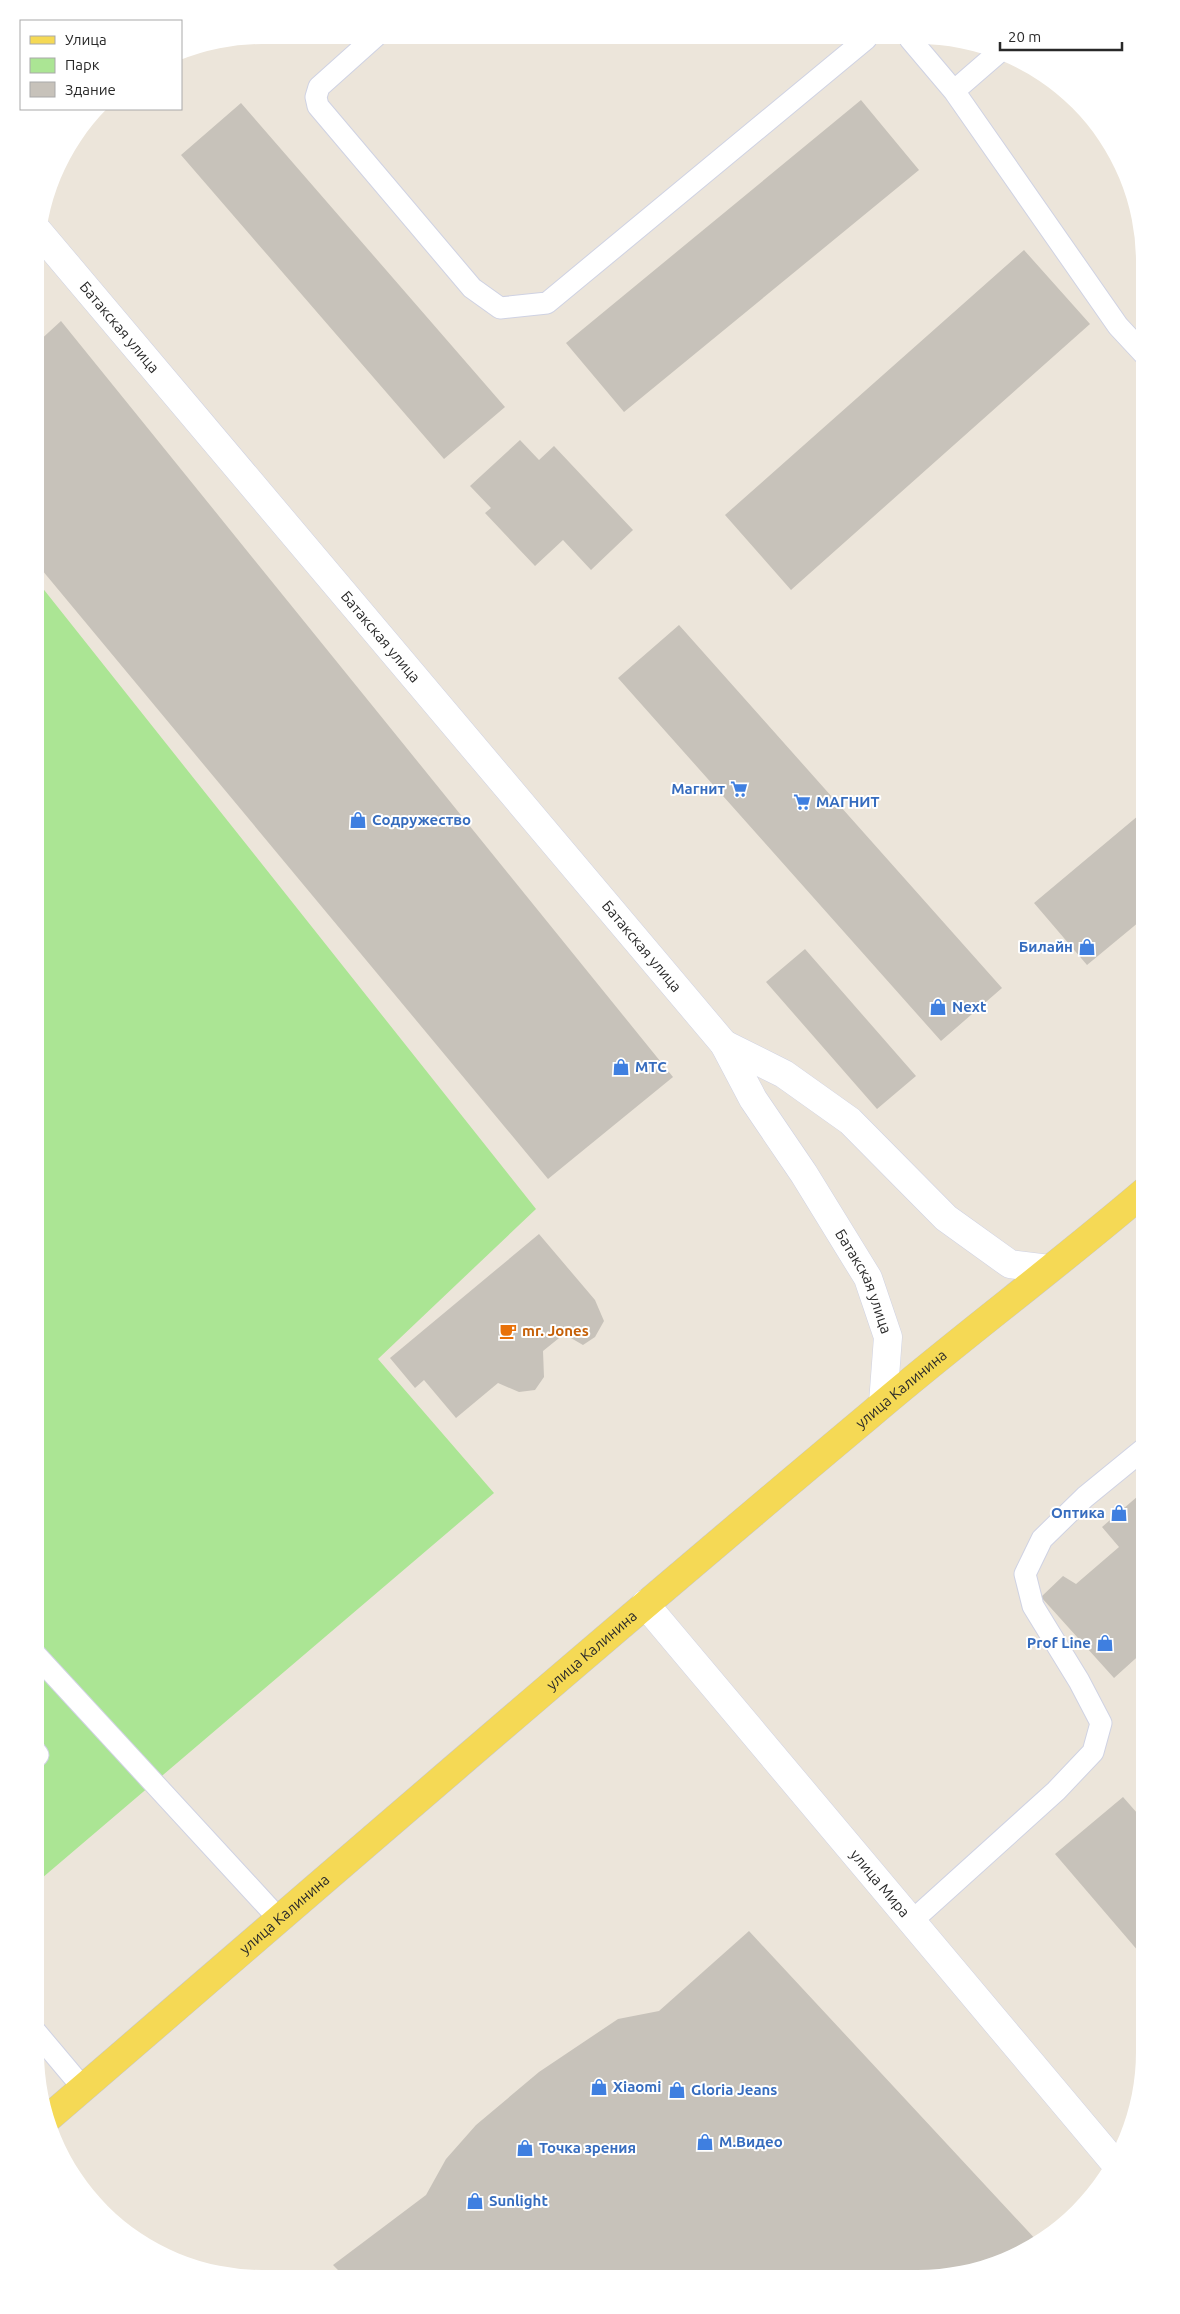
<svg xmlns="http://www.w3.org/2000/svg" width="1180" height="2314" viewBox="0 0 1180 2314" font-family="Ubuntu,sans-serif">
	<rect width="100%" height="100%" fill="#ece5da"/>
	<path fill="#abe594" d="M37 581 536 1209 378 1359 494 1493 35 1884Z"/>
	<path fill="#c7c2ba" d="M298 35H316L306 44Z
		M974 44 987 48 982 52Z
		M861 100 919 170 624 412 566 343Z
		M241 103 505 407 444 459 181 155Z
		M1024 250 1090 324 791 590 725 515Z
		M61 321 673 1077 548 1179 37 564V343Z
		M520 440 539 460 554 446 633 530 591 570 563 540 535 566 485 513 491 508 470 486Z
		M679 625 1002 988 941 1041 618 678Z
		M1145 810V917L1087 965 1034 903Z
		M805 949 916 1076 877 1109 766 982Z
		M539 1234 595 1300 604 1321 595 1337 583 1345 564 1334 543 1351 544 1377 535 1390 519 1392 498 1383 456 1418 424 1380 415 1388 390 1358Z
		M1145 1490V1650L1114 1678 1041 1597 1063 1576 1076 1584 1119 1547 1102 1527Z
		M1123 1797 1145 1822V1959L1055 1854Z
		M749 1931 1039 2243 991 2267 918 2279 345 2277 333 2265 426 2195 446 2159 476 2125 539 2072 618 2019 659 2011Z"/>
	<g fill="none" stroke-linecap="round" stroke-linejoin="round">
		<g stroke="#cfd2e3" stroke-width="23">
			<path id="service" d="M376 36 319 87 316 97 318 106 472 288 500 308 547 303 866 39
				M910 39 954 91 1118 326 1145 355
				M954 91 999 52
				M35 1654 279 1919
				M35 1758 38 1755 35 1751
				M912 1921 1056 1791 1093 1752 1101 1723 1079 1681 1033 1606 1025 1574 1042 1539 1085 1497 1145 1448
				M35 2031 83 2088"/>
		</g>
		<g stroke="#cfd2e3" stroke-width="29">
			<g id="tertiary">
				<path id="s1" d="M645 1604 1114 2162"/>
			</g>
		</g>
		<g stroke="#cfd2e3" stroke-width="29">
			<g id="secondary">
				<path id="s2" d="M38 231 724 1044 753 1099 804 1174 868 1278 888 1337 883 1403"/>
				<path d="M724 1044 784 1074 850 1121 946 1218 1010 1264 1049 1269"/>
			</g>
		</g>
		<g stroke="#c7c7c7" stroke-width="29">
			<g id="primary">
				<path id="s3" d="M46 2120C320 1884 593 1647 870 1415 960 1338 1055 1268 1145 1191"/>
			</g>
		</g>
		<use href="#service" stroke="#fff" stroke-width="21"/>
		<use href="#tertiary" stroke="#fff" stroke-width="28"/>
		<use href="#secondary" stroke="#fff" stroke-width="28"/>
		<use href="#primary" stroke="#f5d955" stroke-width="28"/>
	</g>
	<defs>
		<g id="supermarket-bare" transform="scale(1.35)"><path d="M-6-5.5h2.5l.6 2H6L4.5 2H-2.5L-4.4-4H-6ZM-1.5 3.2a1.3 1.3 0 1 0 .1 0ZM3 3.2a1.3 1.3 0 1 0 .1 0Z" fill="#3f7fe0" stroke="#fff" stroke-width="2.5" paint-order="stroke"/></g>
		<g id="shop-bare" transform="scale(1.35)"><path d="M-5-2.5h2.3a2.7 3.5 0 0 1 5.4 0H5L5.5 6h-11ZM-1.5-2.5h3a1.5 2.3 0 0 0-3 0Z" fill="#3f7fe0" stroke="#fff" stroke-width="2.5" paint-order="stroke"/></g>
		<g id="cafe-bare" transform="scale(1.35)"><path d="M-5.5-4.5H6V0H3Q3 3.5 0 3.5H-2.5Q-5.5 3.5-5.5 0ZM3-3.2v2h1.7v-2ZM-6 4.5H4V6H-6Z" fill="#e8710a" stroke="#fff" stroke-width="2.5" paint-order="stroke"/></g>
	</defs>
	<g fill-rule="evenodd">
		<use href="#supermarket-bare" x="739" y="789"/>
		<use href="#supermarket-bare" x="802" y="802"/>
		<use href="#shop-bare" x="358" y="820"/>
		<use href="#shop-bare" x="1087" y="947"/>
		<use href="#shop-bare" x="938" y="1007"/>
		<use href="#shop-bare" x="621" y="1067"/>
		<use href="#cafe-bare" x="508" y="1331"/>
		<use href="#shop-bare" x="1119" y="1513"/>
		<use href="#shop-bare" x="1105" y="1643"/>
		<use href="#shop-bare" x="599" y="2087"/>
		<use href="#shop-bare" x="677" y="2090"/>
		<use href="#shop-bare" x="705" y="2142"/>
		<use href="#shop-bare" x="525" y="2148"/>
		<use href="#shop-bare" x="475" y="2201"/>
	</g>
	<g text-anchor="middle" stroke-width="4" stroke-linejoin="round" paint-order="stroke">
		<g font-size="15" fill="#292929" stroke="#fff">
			<text dy="5" stroke="none"><textPath href="#s2" startOffset="126">Батакская улица</textPath></text>
			<text dy="5" stroke="none"><textPath href="#s2" startOffset="531">Батакская улица</textPath></text>
			<text dy="5" stroke="none"><textPath href="#s2" startOffset="936">Батакская улица</textPath></text>
			<text dy="5" stroke="none"><textPath href="#s2" startOffset="1340">Батакская улица</textPath></text>
			<text dy="5" stroke="none"><textPath href="#s3" startOffset="1125">улица Калинина</textPath></text>
			<text dy="5" stroke="none"><textPath href="#s3" startOffset="720">улица Калинина</textPath></text>
			<text dy="5" stroke="none"><textPath href="#s1" startOffset="365">улица Мира</textPath></text>
			<text dy="5" stroke="none"><textPath href="#s3" startOffset="315">улица Калинина</textPath></text>
		</g>
		<g font-size="15" font-weight="bold" fill="#366cbe" stroke="#fff" text-anchor="start">
			<text x="725" y="794" text-anchor="end">Магнит</text>
			<text x="816" y="807">МАГНИТ</text>
			<text x="372" y="825">Содружество</text>
			<text x="1073" y="952" text-anchor="end">Билайн</text>
			<text x="952" y="1012">Next</text>
			<text x="635" y="1072">МТС</text>
			<text x="1105" y="1518" text-anchor="end">Оптика</text>
			<text x="1091" y="1648" text-anchor="end">Prof Line</text>
			<text x="613" y="2092">Xiaomi</text>
			<text x="691" y="2095">Gloria Jeans</text>
			<text x="719" y="2147">М.Видео</text>
			<text x="539" y="2153">Точка зрения</text>
			<text x="489" y="2206">Sunlight</text>
		</g>
		<g font-size="15" font-weight="bold" fill="#c56008" stroke="#fff" text-anchor="start">
			<text x="522" y="1336">mr. Jones</text>
		</g>
	</g>
	<path d="M0 0H1180V2314H0ZM262 44H918A218 218 0 0 1 1136 262V2052A218 218 0 0 1 918 2270H262A218 218 0 0 1 44 2052V262A218 218 0 0 1 262 44Z" fill="#fff" fill-rule="evenodd"/>
	<rect x="20" y="20" width="162" height="90" fill="#ffffff" stroke="#a9a9a9"/>
	<rect x="30" y="36" width="25" height="8" fill="#f5d955" stroke="#a9a9a9"/>
	<text x="65" y="45" font-size="15" fill="#292929">Улица</text>
	<rect x="30" y="58" width="25" height="15" fill="#abe594" stroke="#a9a9a9"/>
	<text x="65" y="70" font-size="15" fill="#292929">Парк</text>
	<rect x="30" y="82" width="25" height="15" fill="#c7c2ba" stroke="#a9a9a9"/>
	<text x="65" y="95" font-size="15" fill="#292929">Здание</text>
	<path d="M1000 42v8h122v-8" fill="none" stroke="#292929" stroke-width="2.5"/>
	<text x="1008" y="42" font-size="15" fill="#292929" stroke="#ffffff" stroke-width="4" paint-order="stroke">20 m</text>
</svg>
